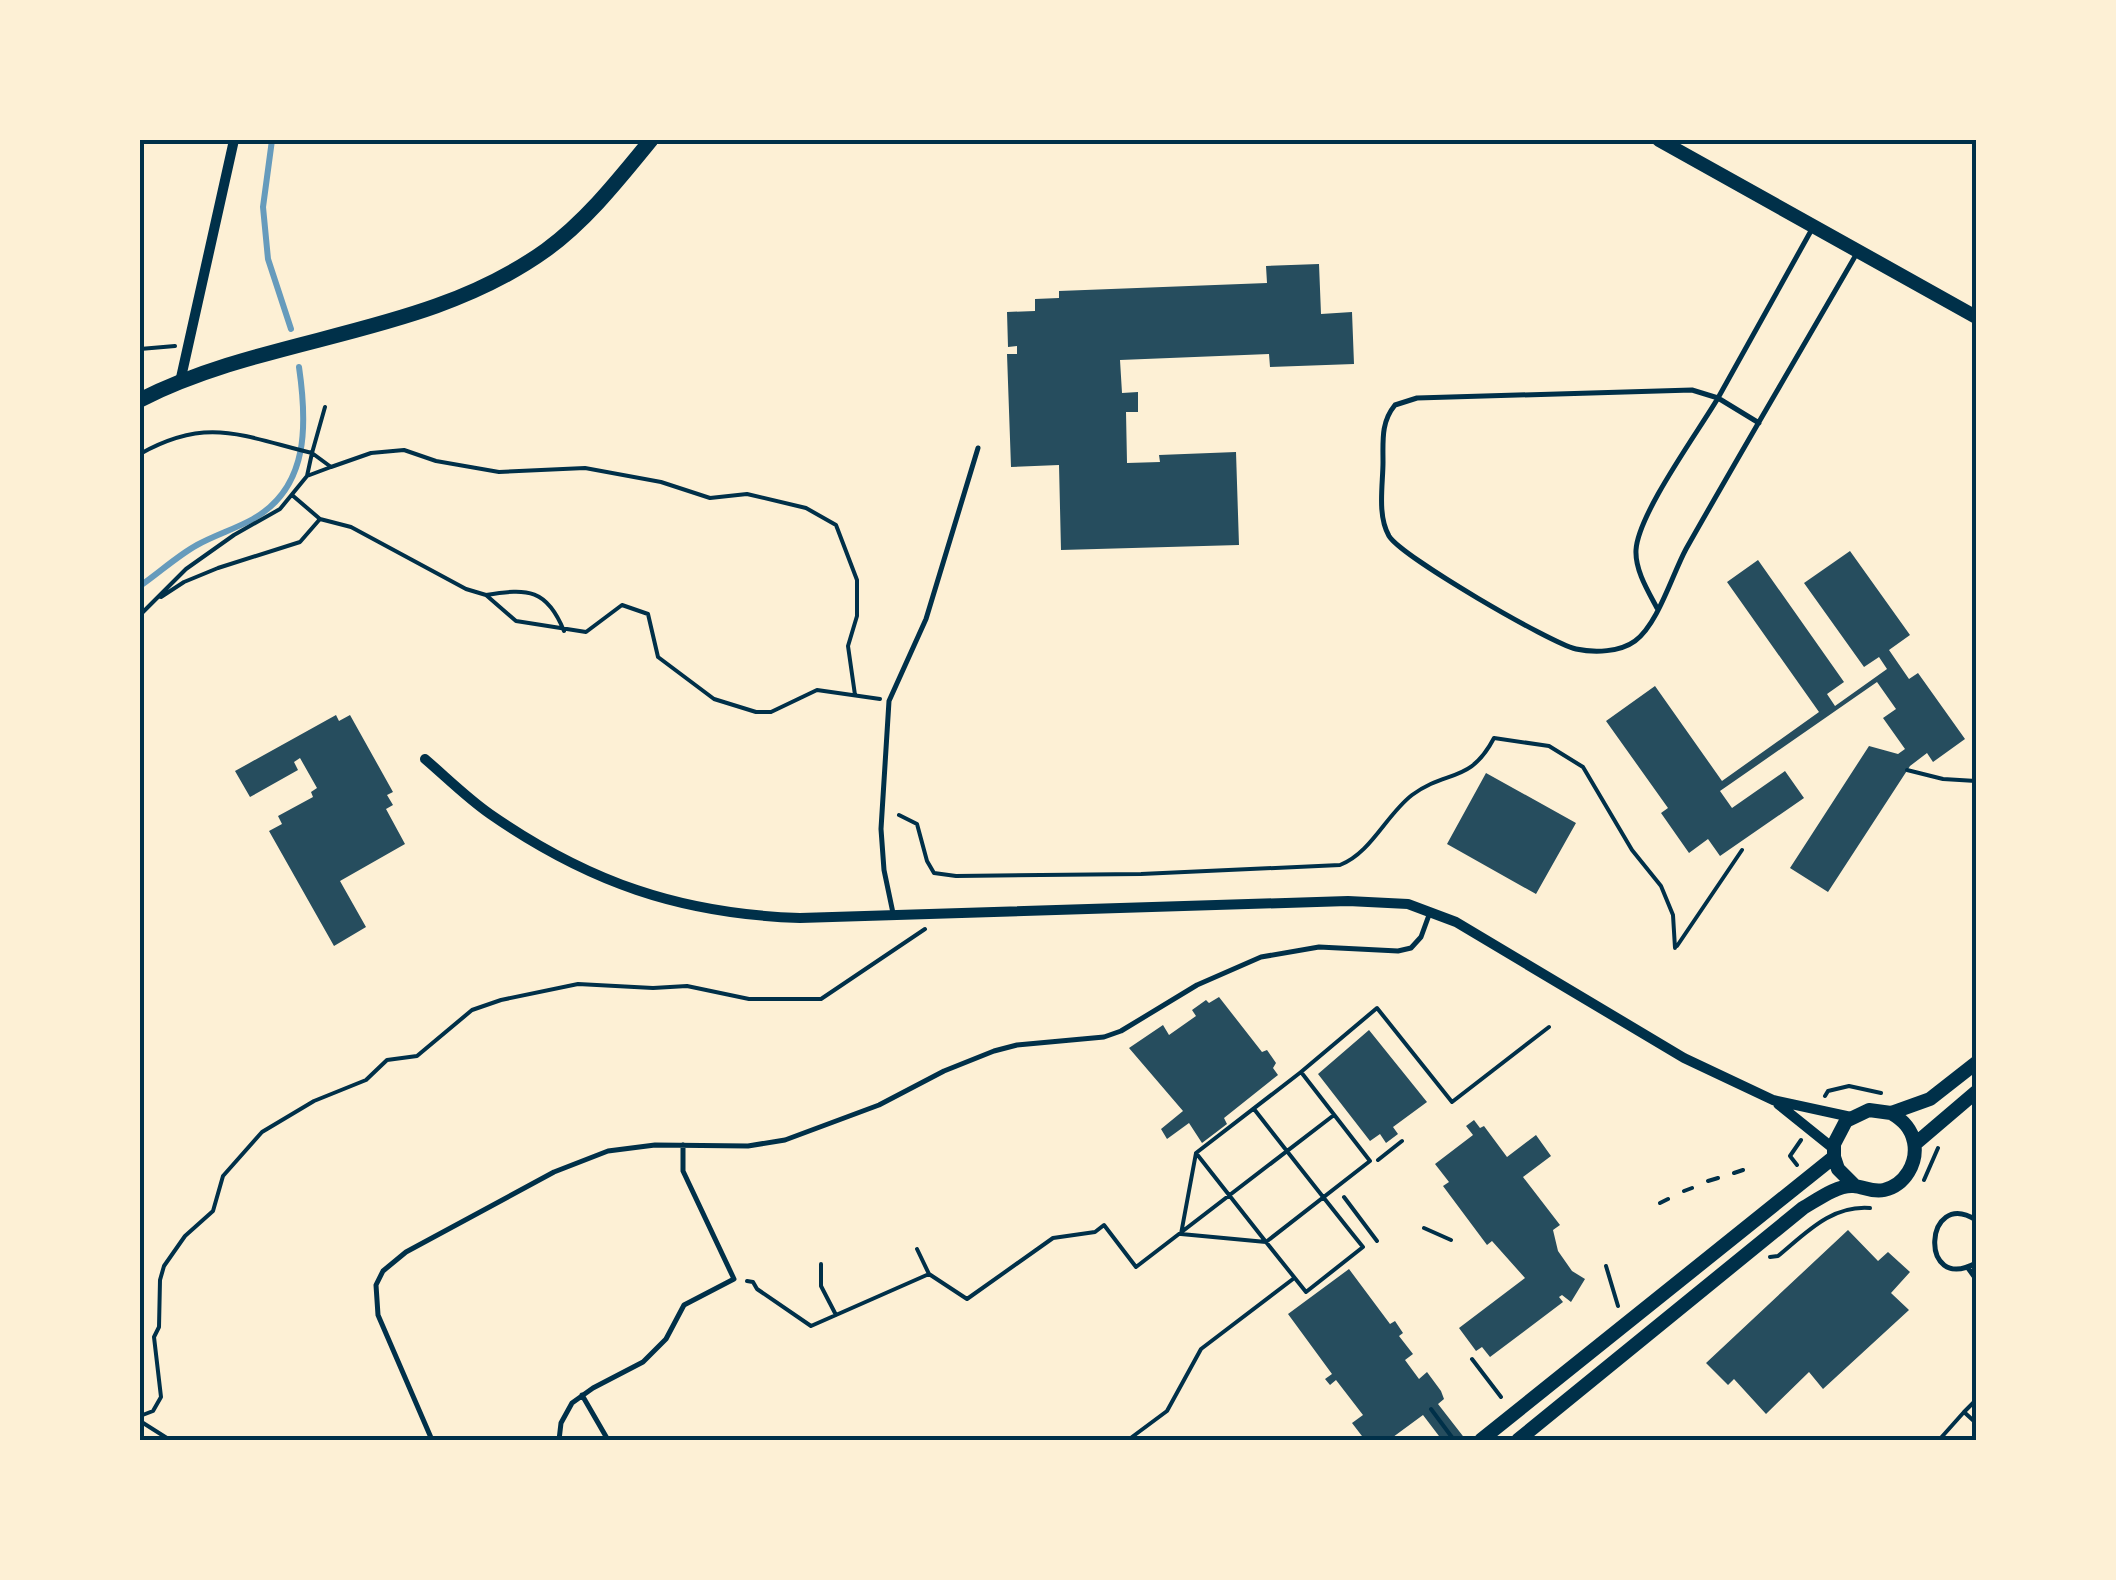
<svg xmlns="http://www.w3.org/2000/svg" width="2116" height="1580" viewBox="0 0 2116 1580" font-family="'Fira Sans',sans-serif">
	<rect width="100%" height="100%" fill="#fdf0d5"/>
	<g fill="none" stroke-linecap="round" stroke-linejoin="round">
		<path stroke="#669bbc" stroke-width="6" d="M272 140 263 207 268 259 291 329
			M140 586C159 573 177 556 197 545 215 535 235 529 253 519 310 487 307 422 299 367"/>
	</g>
	<path fill="#264d5e" d="M1319 264 1321 314 1352 312 1354 364 1270 367 1269 354 1120 360 1122 393 1138 392V412H1126L1127 463 1160 462 1159 455 1236 452 1239 545 1061 550 1059 465 1011 467 1007 354H1017V346L1008 347 1007 312 1035 311V299L1059 298V291L1267 283 1266 266Z
		M1850 551 1910 635 1889 650 1909 679 1918 673 1965 739 1933 762 1927 753 1910 766 1828 892 1790 868 1869 746 1898 754 1905 749 1883 718 1896 709 1877 682 1720 791 1732 808 1785 771 1804 798 1720 856 1708 839 1689 853 1661 813 1668 808 1606 721 1655 686 1722 781 1819 712 1727 582 1758 560 1844 682 1827 694 1835 706 1887 669 1879 657 1864 667 1804 583Z
		M336 715 339 721 350 715 393 792 387 795 393 805 386 809 405 844 340 881 366 927 334 946 269 831 282 824 278 816 313 797 311 792 317 788 300 758 294 762 298 770 250 797 235 771Z
		M1486 773 1576 823 1536 894 1447 844Z
		M1219 997 1262 1052 1267 1050 1276 1063 1273 1068 1278 1075 1224 1118 1227 1124 1202 1143 1189 1123 1167 1139 1161 1129 1183 1111 1129 1048 1163 1025 1169 1035 1196 1016 1192 1010 1206 1000 1209 1003Z
		M1369 1030 1427 1102 1393 1127 1398 1134 1386 1143 1380 1134 1370 1141 1318 1074Z
		M1474 1120 1480 1128 1484 1126 1507 1157 1536 1135 1551 1156 1523 1177 1560 1225 1553 1230 1558 1251 1572 1271 1585 1279 1571 1302 1562 1295 1559 1297 1563 1302 1490 1357 1482 1347 1476 1351 1459 1328 1525 1278 1492 1241 1487 1245 1443 1186 1449 1182 1435 1164 1473 1135 1466 1126Z
		M1848 1230 1878 1261 1888 1252 1910 1272 1891 1293 1909 1310 1823 1389 1809 1372 1766 1414 1734 1379 1728 1385 1706 1363Z
		M1349 1269 1390 1324 1395 1321 1403 1333 1399 1336 1413 1354 1405 1360 1419 1379 1427 1372 1441 1391 1444 1399 1438 1404 1466 1440H1442L1423 1415 1389 1440H1365L1352 1423 1363 1415 1336 1380 1330 1385 1325 1379 1332 1374 1288 1314Z"/>
	<g fill="none" stroke-linecap="round" stroke-linejoin="round">
		<path stroke="#003049" stroke-width="4" d="M140 349 175 346
			M140 454C207 416 242 436 312 453L307 476 280 509 234 535 186 569 140 615
			M331 467 371 453 404 450 436 461 499 472 585 468 661 482 710 498 747 494 806 508 836 525 857 580V616L848 646 855 695
			M307 476 331 467 312 453 325 407
			M292 495 320 519 351 527 466 589 486 595 516 621 586 632 622 605 648 614 658 657 714 699 756 712H771L817 690 880 699
			M486 595C528 588 547 589 564 631
			M161 597 184 582 218 568 300 542 320 519
			M1907 770 1943 779 1976 781
			M899 815 917 824 927 861 934 873 956 876 1141 874 1340 865C1371 853 1386 815 1412 795 1447 769 1470 784 1494 738L1549 746 1583 767 1632 850 1661 886 1673 915 1675 948
			M1677 946 1742 850
			M1301 1072 1377 1008 1452 1102 1549 1027
			M1825 1096 1828 1091 1849 1086 1881 1093
			M1196 1153 1266 1242 1370 1161 1301 1072 1196 1153 1181 1234 1266 1242 1306 1292 1363 1247C1326 1201 1290 1155 1254 1109
			M1378 1160 1402 1141
			M1797 1165 1790 1156 1801 1140
			M1734 1173 1743 1170
			M1924 1180 1938 1148
			M1708 1181 1718 1178
			M1684 1191 1692 1188
			M1344 1197 1377 1241
			M1660 1203 1668 1199
			M1424 1228 1451 1240
			M917 1249 929 1274
			M1770 1257 1778 1256C1806 1233 1831 1205 1870 1208
			M821 1264V1286L836 1315
			M1606 1266 1618 1306
			M747 1281 753 1282 757 1289 811 1326 929 1274 967 1299 1053 1238 1095 1232 1104 1225 1136 1267 1334 1115
			M1472 1359 1501 1397
			M1431 1409 1454 1440
			M1964 1412 1976 1400
			M140 1416 153 1411 161 1397 154 1337 159 1327 160 1280 164 1266 185 1236 213 1211 223 1176 262 1132 314 1101 366 1080 387 1060 417 1056 472 1010 501 1000 578 984 653 988 687 986 749 999H821L925 929
			M140 1421 170 1440
			M1128 1440 1167 1411 1201 1349 1293 1279
			M1939 1440 1964 1412 1976 1423"/>
		<path stroke="#003049" stroke-width="5" d="M1812 229 1718 398 1692 390 1417 398 1395 405C1381 422 1383 440 1383 462 1383 485 1377 515 1389 536 1402 557 1550 643 1576 649 1595 653 1620 652 1635 641 1658 624 1672 575 1686 549 1742 450 1800 352 1857 253
			M1657 608C1648 591 1635 570 1636 550 1638 514 1698 432 1718 398L1759 423
			M893 913 884 870 881 829 889 701 926 619 978 448
			M1976 1220C1924 1187 1918 1295 1976 1263
			M1968 1268 1976 1279
			M582 1395 608 1440
			M432 1440 378 1315 376 1285 383 1271 406 1252 554 1172 608 1151 655 1145 748 1146 785 1140 879 1105 944 1071 994 1051 1017 1045 1104 1037 1121 1031 1197 985 1261 957 1319 947 1398 951 1411 948 1421 937 1429 915
			M559 1440 561 1423 572 1403 593 1388 643 1362 666 1339 684 1305 734 1279 683 1171V1145"/>
		<path stroke="#003049" stroke-width="10" d="M180 382 234 140
			M425 759C446 777 467 798 490 814 588 882 680 914 800 918L1348 901 1408 904 1456 922 1684 1058 1773 1100 1851 1117
			M1778 1104 1834 1149"/>
		<path stroke="#003049" stroke-width="14" d="M1659 140 1976 317
			M1915 1144 1976 1092
			M1854 1185 1838 1169 1834 1157V1144L1846 1121 1869 1110 1891 1113 1930 1099 1976 1063
			M1481 1440 1834 1157
			M1518 1440 1803 1208C1817 1200 1837 1185 1853 1186 1863 1186 1872 1193 1884 1190 1905 1185 1918 1163 1914 1142 1911 1128 1903 1120 1891 1113"/>
		<path stroke="#003049" stroke-width="15" d="M140 400C270 334 425 337 546 250 587 220 619 179 651 140"/>
	</g>
	<rect width="2116" height="1580" fill="none" stroke="#fdf0d5" stroke-width="285"/>
	<rect x="142" y="142" width="1832" height="1296" fill="none" stroke="#003049" stroke-width="4"/>
</svg>
